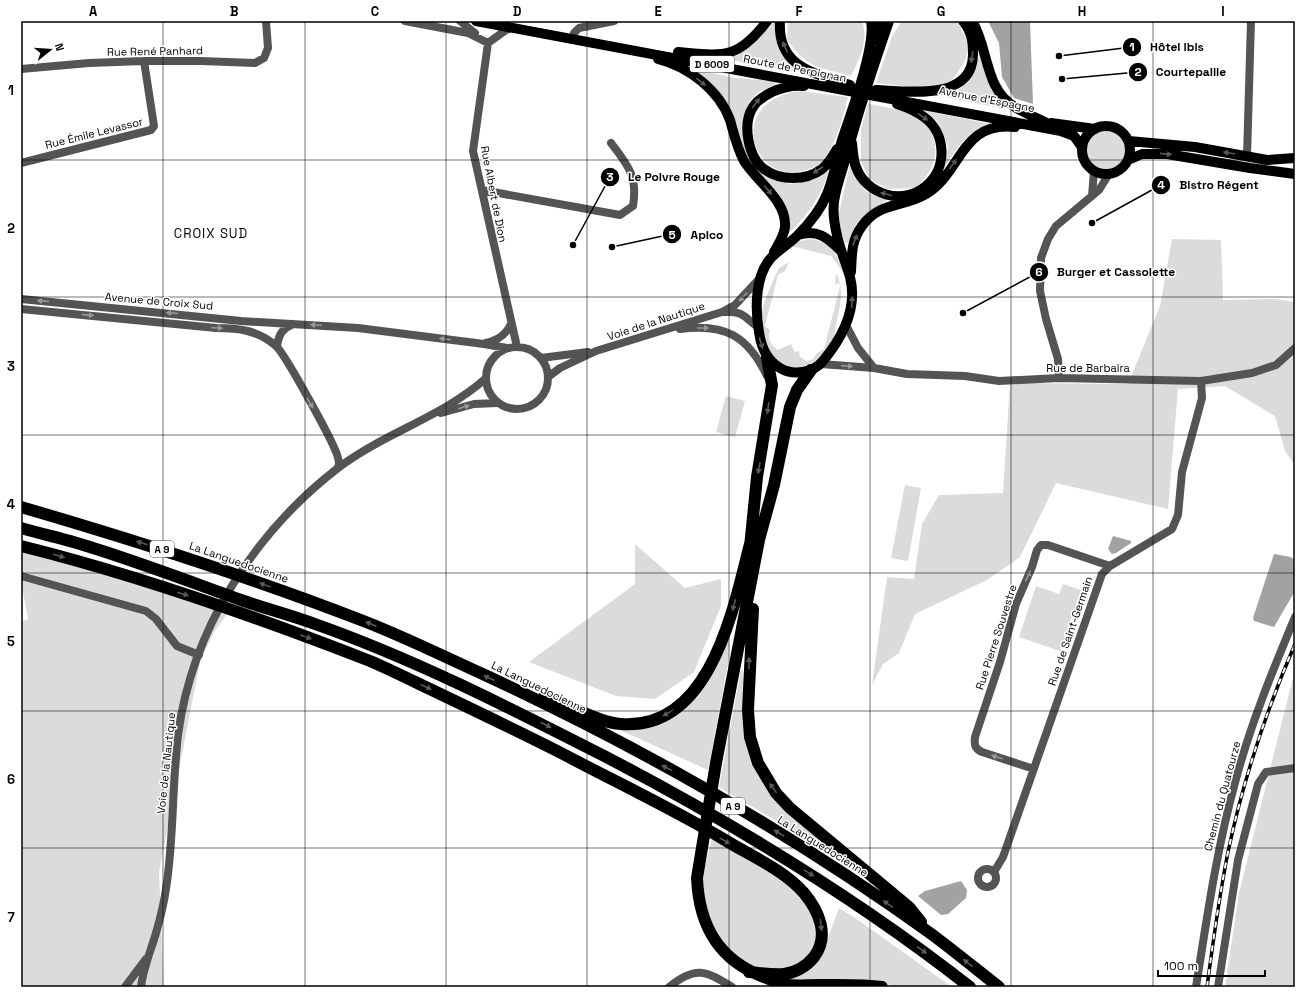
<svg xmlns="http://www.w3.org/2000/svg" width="1316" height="1008" viewBox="0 0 1316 1008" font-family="'Space Grotesk',sans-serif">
	<rect width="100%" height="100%" fill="#fff"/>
	<path fill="#dbdbdb" d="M773 21H776L794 71 731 60 733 56 748 48Z
		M788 21H862C869 41 860 58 851 76 818 67 809 69 787 40Z
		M902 21 957 22C967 38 973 50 961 67 958 71 956 76 952 79 932 93 898 85 876 83L892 36Z
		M980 53 991 89 1002 105 1000 108 946 97C968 87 974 75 980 53Z
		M688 68 735 78 775 81V85L758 92 749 102 745 112 743 124 766 175 779 181 790 184 813 180 829 170C821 197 808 215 788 234V223L748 159 734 124Z
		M800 91 848 97C843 117 835 152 817 166 815 168 809 168 806 170 753 188 723 101 800 91Z
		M868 104C887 107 916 111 929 127 931 131 933 137 934 141 939 161 929 174 916 188L888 189 869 179 861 161V129Z
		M926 111 991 124C968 130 956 148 945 168L948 146 937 121Z
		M1086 150a20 20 0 1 1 40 0a20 20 0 1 1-40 0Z
		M850 164C861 187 862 193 887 200L857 222 848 243H845L838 218Z
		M810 239C831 241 839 256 845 275L831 256 792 246 800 241Z
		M1172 239 1221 240 1223 300 1275 299 1295 302V465L1285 451 1275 416 1225 386 1178 389 1168 509 1056 483 1020 557 987 580 915 614 899 653 883 664 872 685 887 577 914 579 922 524 939 495 1003 493 1010 383 1128 384 1160 306Z
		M789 262 785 271 778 275 765 326 770 330C767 339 770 345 778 350L791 344 795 352 799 351 800 357 807 361 813 359 817 353 824 349 840 286 839 283 835 284 836 275 837 274C843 288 841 301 838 316 836 324 835 332 833 340 824 362 793 379 774 358 766 350 762 332 761 321 760 308 772 284 777 272L779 268Z
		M726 396 745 401 735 437 716 432Z
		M905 485 921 488 908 561 891 558Z
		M21 540 233 606 214 632 200 662 159 872 164 987H21V622L28 619 21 581Z
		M635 544 685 588 721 579V606L694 672 655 699 616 696 529 662 635 584Z
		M1063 584 1081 590 1060 651 1019 637 1036 586 1059 594Z
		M730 634 728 664 708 770 611 726 680 710Z
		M741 670H743L745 710 751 753 830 849 827 851 719 787Z
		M1295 670V987H1225L1239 893Z
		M712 839C739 855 777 871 799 894 803 898 816 917 817 922 821 942 808 965 788 969 744 979 710 935 704 896 701 877 707 858 712 839Z
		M839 908 858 920 952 987H899L881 983 782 981 808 971 820 959Z"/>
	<path fill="#a2a2a2" d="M988 21H1030L1033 104 1014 98 1002 77 999 43Z
		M1113 536 1131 541V543L1116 553 1112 554 1108 549Z
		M1274 554 1291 557 1295 561V591L1274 627 1254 621 1253 618Z
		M961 881 967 890 966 898 948 914 941 915 918 896 925 891Z"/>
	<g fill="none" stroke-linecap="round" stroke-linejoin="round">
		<path stroke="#545454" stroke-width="8" d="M405 21 468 33 488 43
			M460 21 475 33
			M512 28 506 30 488 43 473 151 517 347
			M574 33 579 28 614 21
			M21 69 89 63 144 61H201L255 63 264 58 268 48 266 21
			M1247 156 1251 21
			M21 163 151 130 154 126 144 61
			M482 190 620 215 633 206C638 177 628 165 611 143
			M1092 196 1094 171
			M21 299 241 321 358 328 484 344 507 348
			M21 309 216 328C238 328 258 330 276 346 285 354 336 446 338 458 339 461 339 465 338 467
			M724 312C745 311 743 317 758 327
			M846 325 858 348 874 368
			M680 329C725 323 748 336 767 376
			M486 343C498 340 506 335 511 324
			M277 346C279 334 282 329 293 324
			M486 378a31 31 0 1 1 62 0a31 31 0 1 1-62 0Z
			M541 358 588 352
			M821 364 874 368 907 374 965 376 999 381 1059 378 1201 381 1252 373 1276 365 1295 348
			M548 377 560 368 596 351 722 312 735 305 760 278
			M1059 378 1058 359 1046 319 1040 291 1041 258 1048 239 1056 226 1099 190 1109 174
			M441 413 474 404 497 403
			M21 576 146 611 156 619 177 646 199 655
			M1034 769 982 752C975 749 974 745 975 737L1000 662 1016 604 1032 567 1037 550 1041 545H1048L1110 566
			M978 878a9 9 0 1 1 18 0a9 9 0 1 1-18 0Z
			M994 872 1003 857 1102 574 1110 566 1172 529 1178 515 1182 472 1202 398 1201 381
			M125 987 146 959
			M141 987C143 969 151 950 156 933 160 919 164 903 166 889 174 838 172 786 178 735 192 629 254 533 338 468 384 433 442 417 485 379
			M669 987C695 966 705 970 732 987
			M1196 987C1207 917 1217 847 1236 779 1251 723 1273 670 1295 617
			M1218 987 1238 860 1258 784 1266 772 1295 768"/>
		<path stroke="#000" stroke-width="10" d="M476 21 1061 131 1074 136 1082 147
			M780 21C777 68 815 73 850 85
			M871 21C876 46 851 113 842 140 837 157 834 177 827 194 821 209 809 224 797 236 789 244 778 250 770 259 755 277 755 309 759 332 761 347 766 360 780 368 793 376 813 373 823 361 842 338 858 308 850 277 846 263 840 250 837 235 834 223 832 209 835 196 838 181 844 165 848 150 860 106 874 64 889 21
			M972 21C989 48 984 89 1015 107 1024 113 1035 117 1045 122
			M874 40 882 21
			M678 52C723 56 738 60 767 21
			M658 59C689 67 719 90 730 120 734 134 737 148 744 161 756 181 787 200 785 227 784 236 778 245 774 252
			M804 86C794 85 781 88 772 92 764 96 757 100 753 107 742 124 748 157 764 169 780 181 806 181 822 169 828 164 833 156 837 149
			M876 90C906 91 972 102 973 55 973 42 972 32 963 21
			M1051 123 1095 129
			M1082 150a24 24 0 1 1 48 0a24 24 0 1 1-48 0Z
			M1129 141 1195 147 1267 160 1295 158
			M852 143C853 151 853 160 856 167 866 195 903 206 926 186 948 168 946 133 924 117 916 111 906 107 897 104
			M1128 160 1142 154H1167L1250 168 1295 174
			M798 235C817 229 827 237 841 251
			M851 272C852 254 851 241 862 226 880 201 903 208 926 194 962 173 960 121 1015 127"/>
		<path stroke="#000" stroke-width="12" d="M811 370 797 390 790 407 774 485 759 540 716 763 697 878C699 925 718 960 764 977 771 980 780 984 787 985 797 986 808 985 818 985 839 985 861 984 882 987
			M21 507C138 541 253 578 366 622 407 638 447 658 487 676 642 748 791 833 930 933 953 950 976 969 999 987
			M21 528C45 535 70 540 93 548 144 564 194 583 244 601 267 609 291 615 315 624 417 660 514 710 610 759 736 825 858 899 970 987
			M21 546C138 575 257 617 370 661 391 670 413 681 434 691 478 712 522 733 565 755 618 783 673 809 725 840 751 856 784 870 804 893 819 911 830 936 814 957 807 966 795 973 784 974 772 975 761 973 749 972
			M750 547 757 477 772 385 767 358
			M753 609 748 710 750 737 758 763 776 793 790 808 909 907 921 922
			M543 698C570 704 596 722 621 724 712 731 734 605 751 540"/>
		<g stroke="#000" stroke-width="3.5">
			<path id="rail" d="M1207 987C1213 942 1219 897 1228 852 1243 781 1266 711 1295 644"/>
		</g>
		<use href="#rail" stroke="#fff" stroke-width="2" stroke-dasharray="6" stroke-linecap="butt"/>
	</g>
	<defs><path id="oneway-solid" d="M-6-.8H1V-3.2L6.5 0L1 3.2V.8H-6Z"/></defs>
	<g fill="#595959">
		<use href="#oneway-solid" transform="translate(785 47) rotate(-115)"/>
		<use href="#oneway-solid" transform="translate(972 57) rotate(99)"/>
		<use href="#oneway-solid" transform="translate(701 82) rotate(39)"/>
		<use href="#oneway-solid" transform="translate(756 103) rotate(-51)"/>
		<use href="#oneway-solid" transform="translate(923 117) rotate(35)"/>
		<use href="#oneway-solid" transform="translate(1229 153) rotate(-170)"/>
		<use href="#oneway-solid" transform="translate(1166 154) rotate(6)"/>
		<use href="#oneway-solid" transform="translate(953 164) rotate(-54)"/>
		<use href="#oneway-solid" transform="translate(818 170) rotate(147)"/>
		<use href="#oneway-solid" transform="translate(768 190) rotate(50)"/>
		<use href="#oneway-solid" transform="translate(886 194) rotate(-166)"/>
		<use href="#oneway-solid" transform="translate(855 240) rotate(-69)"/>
		<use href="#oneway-solid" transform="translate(852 302) rotate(-86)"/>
		<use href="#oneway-solid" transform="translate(761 343) rotate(73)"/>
		<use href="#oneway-solid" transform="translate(768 408) rotate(98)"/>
		<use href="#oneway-solid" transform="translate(759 468) rotate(100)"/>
		<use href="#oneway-solid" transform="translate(142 543) rotate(-163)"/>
		<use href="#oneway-solid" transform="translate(59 556) rotate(16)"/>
		<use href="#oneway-solid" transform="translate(265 585) rotate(-160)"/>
		<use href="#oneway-solid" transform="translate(183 594) rotate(17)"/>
		<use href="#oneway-solid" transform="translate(734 605) rotate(105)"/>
		<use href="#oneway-solid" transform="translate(371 624) rotate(-157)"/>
		<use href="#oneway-solid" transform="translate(306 637) rotate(20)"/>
		<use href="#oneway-solid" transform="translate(749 663) rotate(-88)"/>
		<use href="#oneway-solid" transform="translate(489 678) rotate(-155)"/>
		<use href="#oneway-solid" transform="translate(426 687) rotate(25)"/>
		<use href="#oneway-solid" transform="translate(668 713) rotate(149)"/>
		<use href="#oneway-solid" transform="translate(546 725) rotate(27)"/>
		<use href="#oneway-solid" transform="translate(667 768) rotate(-152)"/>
		<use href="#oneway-solid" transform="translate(773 788) rotate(-126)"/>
		<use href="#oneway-solid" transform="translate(779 833) rotate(-149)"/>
		<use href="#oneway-solid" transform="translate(725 841) rotate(31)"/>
		<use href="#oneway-solid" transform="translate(809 873) rotate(32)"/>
		<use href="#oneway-solid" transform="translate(888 904) rotate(-145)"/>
		<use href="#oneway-solid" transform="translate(821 925) rotate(83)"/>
		<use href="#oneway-solid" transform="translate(922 950) rotate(35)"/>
		<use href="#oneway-solid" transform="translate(968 963) rotate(-142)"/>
	</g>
	<g fill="#989898">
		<use href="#oneway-solid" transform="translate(743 297) rotate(133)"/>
		<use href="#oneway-solid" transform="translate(43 301) rotate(-175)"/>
		<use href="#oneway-solid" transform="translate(172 313) rotate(-175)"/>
		<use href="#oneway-solid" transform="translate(88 315) rotate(6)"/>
		<use href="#oneway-solid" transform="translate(316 325) rotate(-177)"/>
		<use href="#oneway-solid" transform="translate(217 328) rotate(3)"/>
		<use href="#oneway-solid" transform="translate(703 328)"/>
		<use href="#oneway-solid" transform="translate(445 339) rotate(-173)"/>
		<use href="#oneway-solid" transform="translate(847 366) rotate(4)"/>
		<use href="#oneway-solid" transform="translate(310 403) rotate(60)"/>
		<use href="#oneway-solid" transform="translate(464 407) rotate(-16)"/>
		<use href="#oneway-solid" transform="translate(1028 576) rotate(-64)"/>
		<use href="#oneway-solid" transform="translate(997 757) rotate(-162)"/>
	</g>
	<path fill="none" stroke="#000" stroke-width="1" stroke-opacity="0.55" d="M163 21V987M305 21V987M446 21V987M587 21V987M729 21V987M870 21V987M1011 21V987M1153 21V987M21 160H1295M21 297H1295M21 435H1295M21 573H1295M21 711H1295M21 848H1295"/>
	<g text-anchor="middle" stroke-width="3" stroke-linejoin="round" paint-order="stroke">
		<g fill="#fff" stroke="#4c4c4c" stroke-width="1">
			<rect x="690" y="56" width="44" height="16" rx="3"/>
			<rect x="150" y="541" width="24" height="16" rx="3"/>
			<rect x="721" y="798" width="24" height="16" rx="3"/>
		</g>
		<g font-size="10" font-weight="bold" fill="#000">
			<text x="712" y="68">D 6009</text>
			<text x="162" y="553">A 9</text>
			<text x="733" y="810">A 9</text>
		</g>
		<g font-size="11" fill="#000" stroke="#fff">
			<text transform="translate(155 51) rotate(-1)" y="4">Rue René Panhard</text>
			<text transform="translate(795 68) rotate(11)" y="4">Route de Perpignan</text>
			<text transform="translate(987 99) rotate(11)" y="4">Avenue d'Espagne</text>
			<text transform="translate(94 133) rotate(-14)" y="4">Rue Émile Levassor</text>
			<text transform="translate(494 194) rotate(79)" y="4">Rue Albert de Dion</text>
			<text transform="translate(159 301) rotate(5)" y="4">Avenue de Croix Sud</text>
			<text transform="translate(656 321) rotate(-18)" y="4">Voie de la Nautique</text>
			<text x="1088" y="372">Rue de Barbaira</text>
			<text transform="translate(239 562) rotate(19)" y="4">La Languedocienne</text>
			<text transform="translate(1070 631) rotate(-71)" y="4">Rue de Saint-Germain</text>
			<text transform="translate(996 637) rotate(-72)" y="4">Rue Pierre Souvestre</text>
			<text transform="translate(539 687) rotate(26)" y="4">La Languedocienne</text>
			<text transform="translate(166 763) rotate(-84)" y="4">Voie de la Nautique</text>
			<text transform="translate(1222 796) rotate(-75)" y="4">Chemin du Quatourze</text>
			<text transform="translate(823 846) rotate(32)" y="4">La Languedocienne</text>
		</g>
		<g font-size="13" letter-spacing="1" fill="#000" stroke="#fff">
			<text x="211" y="238">CROIX SUD</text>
		</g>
	</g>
	<path fill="none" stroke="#000" stroke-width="1.5" d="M1059 56L1132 47M1062 79L1138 72M573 245L610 177M1092 223L1161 185M612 247L672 234M963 313L1039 272"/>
	<g fill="#000" stroke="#fff" stroke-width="1.5">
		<circle cx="1059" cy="56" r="4"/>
		<circle cx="1062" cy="79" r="4"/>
		<circle cx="573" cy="245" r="4"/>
		<circle cx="1092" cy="223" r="4"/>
		<circle cx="612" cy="247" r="4"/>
		<circle cx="963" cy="313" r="4"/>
		<circle cx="1132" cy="47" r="10"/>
		<circle cx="1138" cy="72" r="10"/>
		<circle cx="610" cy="177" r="10"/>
		<circle cx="1161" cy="185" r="10"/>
		<circle cx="672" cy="234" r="10"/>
		<circle cx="1039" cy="272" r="10"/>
	</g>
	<g font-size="12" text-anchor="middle" font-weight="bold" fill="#fff">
		<text x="1132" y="51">1</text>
		<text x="1138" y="76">2</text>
		<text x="610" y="181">3</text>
		<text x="1161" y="189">4</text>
		<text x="672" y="239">5</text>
		<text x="1039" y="276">6</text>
	</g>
	<g font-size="12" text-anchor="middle" font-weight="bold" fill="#000" stroke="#fff" stroke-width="3" stroke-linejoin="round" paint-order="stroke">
		<text x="1177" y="51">Hôtel ibis</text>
		<text x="1191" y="76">Courtepaille</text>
		<text x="674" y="181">Le Poivre Rouge</text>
		<text x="1219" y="189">Bistro Régent</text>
		<text x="707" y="239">Apico</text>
		<text x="1116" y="276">Burger et Cassolette</text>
	</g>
	<rect width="1316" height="1008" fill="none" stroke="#ffffff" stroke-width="44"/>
	<g transform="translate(50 50) rotate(73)" stroke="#ffffff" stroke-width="3" paint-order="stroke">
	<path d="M0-3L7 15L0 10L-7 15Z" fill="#000000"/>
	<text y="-6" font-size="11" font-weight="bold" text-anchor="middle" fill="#000000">N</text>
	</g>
	<path d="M1158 970v6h107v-6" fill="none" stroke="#000000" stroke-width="2"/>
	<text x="1164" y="970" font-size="12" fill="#000000" stroke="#ffffff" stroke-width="3" paint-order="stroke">100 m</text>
	<rect x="22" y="22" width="1272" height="964" fill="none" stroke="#000" stroke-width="1.5"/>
	<g font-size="13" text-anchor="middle" font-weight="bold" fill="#000">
		<text x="93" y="16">A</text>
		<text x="234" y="16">B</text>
		<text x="375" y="16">C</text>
		<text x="517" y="16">D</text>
		<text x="658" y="16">E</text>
		<text x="799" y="16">F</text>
		<text x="941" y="16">G</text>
		<text x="1082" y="16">H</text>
		<text x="1223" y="16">I</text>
		<text x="11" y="95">1</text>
		<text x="11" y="233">2</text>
		<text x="11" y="371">3</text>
		<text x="11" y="509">4</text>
		<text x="11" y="646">5</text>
		<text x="11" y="784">6</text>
		<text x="11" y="922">7</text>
	</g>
</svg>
